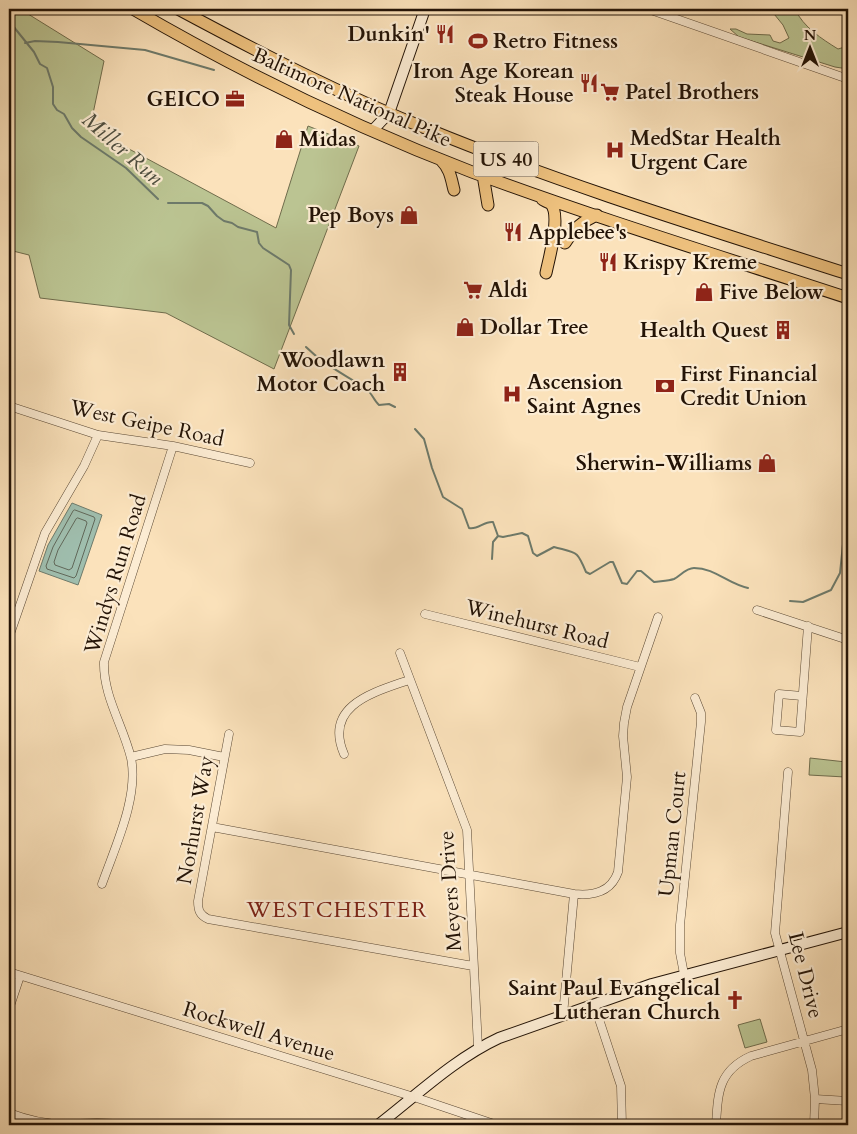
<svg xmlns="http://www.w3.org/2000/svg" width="857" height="1134" viewBox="0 0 857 1134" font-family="Cardo,serif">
	<rect width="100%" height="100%" fill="#fbe2bb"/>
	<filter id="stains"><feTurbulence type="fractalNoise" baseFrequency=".004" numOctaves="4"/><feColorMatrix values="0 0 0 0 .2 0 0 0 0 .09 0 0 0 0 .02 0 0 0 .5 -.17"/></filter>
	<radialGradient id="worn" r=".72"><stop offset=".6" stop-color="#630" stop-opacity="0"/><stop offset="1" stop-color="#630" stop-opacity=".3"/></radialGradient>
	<path fill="#bbc492" stroke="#6f6c4c" d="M9 9H20L104 61 90 128 276 228 308 126 359 146 274 369 166 313 40 298 29 255 9 250Z
		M770 9H795C803 27 822 39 838 49L848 46V69L835 67 739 37 730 29H736L747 34 770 35 773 41 780 43 789 38 783 25Z
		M848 739V811L845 777 809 775 810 758 846 762Z
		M760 1019 767 1042 745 1048 738 1025Z"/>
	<path fill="#9fbeae" stroke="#6d7a6b" d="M72 503 102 515 78 585 39 571 48 545Z"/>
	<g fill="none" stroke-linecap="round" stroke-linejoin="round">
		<path stroke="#61685a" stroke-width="1" d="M75 510 94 517 95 519 76 576 74 578 47 569 46 566 53 547 73 511Z
			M78 518 86 521 87 523 72 568 69 570 55 565 54 562 58 550 76 519Z"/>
		<path stroke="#6d7a6b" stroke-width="2" d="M9 21 34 52 40 64 47 68 53 87V104L57 110 64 114 72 128 81 137 126 168 158 199
			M25 43 35 41 58 42 145 50 214 70
			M168 203H202L208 206 217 216 224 221 232 223 238 227 257 232 259 243 263 248 289 265 291 270 289 325 294 334
			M306 347C324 365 344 374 365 388 372 392 373 400 379 405L389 404 395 407
			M415 429 424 439 432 468 443 497 462 509 469 528C478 530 484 521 493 522L498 536 503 537 522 533 528 536 533 553 537 556 554 547C577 553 577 550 586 572L590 574 610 562H613L622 583 627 584 637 571H641L654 582C660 581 668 581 674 579 680 576 686 568 694 568 715 568 728 584 748 588
			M492 559 493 542 498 536
			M790 601 803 602 831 590 840 573 843 544 848 534"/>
		<g stroke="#594733" stroke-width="9">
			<path id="street" d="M648 9 848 79
				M9 406 98 435 173 446 250 463
				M757 610 848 640
				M425 614 640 667
				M9 637 45 533 84 466 98 435
				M400 653 467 830 478 1047
				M802 696 779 694 776 730 800 732 808 626
				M229 734 198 901C198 911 200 915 208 919L473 966
				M344 754C323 705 375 692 409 680
				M131 757 165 749 189 750 224 757
				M788 772 775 933 812 1070 815 1099 814 1125
				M212 827 574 894 563 1015
				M102 884C115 847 139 797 131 758 123 725 103 696 104 662L173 446
				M574 894C594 896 611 892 618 872L627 777 623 736 624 723 627 707 658 617
				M9 972 414 1097 497 1125
				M684 974 680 953V925L701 722V713L695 698
				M594 1004 621 1086 622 1125
				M9 1009 20 976
				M815 1099 848 1101
				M9 1113C25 1119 44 1124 62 1124 83 1124 103 1121 124 1125
				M716 1125C718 1093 718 1071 751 1056L848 1029"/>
		</g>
		<g stroke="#231306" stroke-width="12">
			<path id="secondary" d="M373 130 389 113 425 9
				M378 1125C417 1095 454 1059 499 1038L652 984 848 932"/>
		</g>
		<g stroke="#231306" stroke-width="13">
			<path id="primary" d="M133 9C241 72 355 127 472 172 596 218 723 257 848 298
				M178 9C260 53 343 96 430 130 567 186 708 229 848 274
				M441 160C450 169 451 178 454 190
				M483 175 488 205
				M542 199C543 200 549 203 550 203 562 214 549 258 546 273
				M565 243C574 229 581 222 597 215"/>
		</g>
		<use href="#street" stroke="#fcecd3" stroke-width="8"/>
		<use href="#secondary" stroke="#fcecd3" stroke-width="10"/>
		<use href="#primary" stroke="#eec17e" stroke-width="11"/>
	</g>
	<defs>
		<g id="restaurant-bare" transform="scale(1.5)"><path d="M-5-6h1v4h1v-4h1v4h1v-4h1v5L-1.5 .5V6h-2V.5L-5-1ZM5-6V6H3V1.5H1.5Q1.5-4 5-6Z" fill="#8f2418" stroke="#fcecd3" stroke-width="2.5" paint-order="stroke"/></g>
		<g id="stadium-bare" transform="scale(1.5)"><path d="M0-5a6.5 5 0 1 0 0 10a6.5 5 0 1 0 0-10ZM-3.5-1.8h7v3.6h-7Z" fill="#8f2418" stroke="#fcecd3" stroke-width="2.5" paint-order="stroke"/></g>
		<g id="supermarket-bare" transform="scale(1.5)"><path d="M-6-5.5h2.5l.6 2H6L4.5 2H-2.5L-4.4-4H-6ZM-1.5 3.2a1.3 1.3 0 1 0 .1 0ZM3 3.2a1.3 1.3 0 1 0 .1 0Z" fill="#8f2418" stroke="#fcecd3" stroke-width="2.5" paint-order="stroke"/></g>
		<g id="office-bare" transform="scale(1.5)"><path d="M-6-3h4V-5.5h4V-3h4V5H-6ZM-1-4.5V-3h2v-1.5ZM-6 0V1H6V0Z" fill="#8f2418" stroke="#fcecd3" stroke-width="2.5" paint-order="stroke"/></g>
		<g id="shop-bare" transform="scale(1.5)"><path d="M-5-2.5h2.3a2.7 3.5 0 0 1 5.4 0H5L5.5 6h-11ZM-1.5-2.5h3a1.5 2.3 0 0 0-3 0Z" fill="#8f2418" stroke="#fcecd3" stroke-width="2.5" paint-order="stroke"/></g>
		<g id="hospital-bare" transform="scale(1.5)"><path d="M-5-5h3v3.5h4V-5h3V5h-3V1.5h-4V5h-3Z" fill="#8f2418" stroke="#fcecd3" stroke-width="2.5" paint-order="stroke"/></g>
		<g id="building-bare" transform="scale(1.5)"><path d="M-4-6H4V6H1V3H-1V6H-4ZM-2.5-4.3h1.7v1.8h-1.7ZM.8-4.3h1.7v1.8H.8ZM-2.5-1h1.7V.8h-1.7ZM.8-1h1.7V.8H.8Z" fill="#8f2418" stroke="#fcecd3" stroke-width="2.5" paint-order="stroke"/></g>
		<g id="bank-bare" transform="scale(1.5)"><path d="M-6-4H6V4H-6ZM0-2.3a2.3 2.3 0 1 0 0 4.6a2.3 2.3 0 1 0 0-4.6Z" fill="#8f2418" stroke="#fcecd3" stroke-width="2.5" paint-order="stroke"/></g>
		<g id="church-bare" transform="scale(1.5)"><path d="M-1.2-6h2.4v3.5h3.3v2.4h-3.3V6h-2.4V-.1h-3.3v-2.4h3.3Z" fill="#8f2418" stroke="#fcecd3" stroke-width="2.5" paint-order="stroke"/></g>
	</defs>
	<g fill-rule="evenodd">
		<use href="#restaurant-bare" x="445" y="34"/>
		<use href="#stadium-bare" x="478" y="41"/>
		<use href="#restaurant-bare" x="589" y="83"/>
		<use href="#supermarket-bare" x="610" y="92"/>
		<use href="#office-bare" x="235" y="99"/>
		<use href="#shop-bare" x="284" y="139"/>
		<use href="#hospital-bare" x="615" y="150"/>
		<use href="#shop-bare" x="409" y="215"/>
		<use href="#restaurant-bare" x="513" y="232"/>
		<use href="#restaurant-bare" x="608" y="262"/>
		<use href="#supermarket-bare" x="473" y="290"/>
		<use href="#shop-bare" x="704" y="292"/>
		<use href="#shop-bare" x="465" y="327"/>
		<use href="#building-bare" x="783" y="330"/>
		<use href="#building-bare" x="400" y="372"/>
		<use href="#bank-bare" x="665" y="386"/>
		<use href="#hospital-bare" x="512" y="394"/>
		<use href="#shop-bare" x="767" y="463"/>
		<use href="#church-bare" x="735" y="1000"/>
	</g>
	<g text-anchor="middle" stroke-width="4.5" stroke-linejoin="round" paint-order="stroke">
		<rect fill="#fcecd3" stroke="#645444" stroke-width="1" x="473.5" y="141.5" width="65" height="35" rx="4"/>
		<g font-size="20" font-weight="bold" fill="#231306">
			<text x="506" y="166">US 40</text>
		</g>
		<g font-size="21" font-weight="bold" fill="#231306" stroke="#fcecd3" text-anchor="start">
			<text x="430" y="41" text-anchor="end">Dunkin'</text>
			<text x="493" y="48">Retro Fitness</text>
			<text x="574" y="78" text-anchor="end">Iron Age Korean<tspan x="574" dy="24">Steak House</tspan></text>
			<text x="625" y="99">Patel Brothers</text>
			<text x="220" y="106" text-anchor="end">GEICO</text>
			<text x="630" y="145">MedStar Health<tspan x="630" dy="24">Urgent Care</tspan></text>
			<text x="299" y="146">Midas</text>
			<text x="394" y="222" text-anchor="end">Pep Boys</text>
			<text x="528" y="239">Applebee's</text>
			<text x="623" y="269">Krispy Kreme</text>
			<text x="488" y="297">Aldi</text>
			<text x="719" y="299">Five Below</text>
			<text x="480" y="334">Dollar Tree</text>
			<text x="768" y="337" text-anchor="end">Health Quest</text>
			<text x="385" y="367" text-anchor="end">Woodlawn<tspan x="385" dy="24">Motor Coach</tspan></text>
			<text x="680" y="381">First Financial<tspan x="680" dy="24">Credit Union</tspan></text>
			<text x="527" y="389">Ascension<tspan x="527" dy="24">Saint Agnes</tspan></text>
			<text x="752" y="470" text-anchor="end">Sherwin-Williams</text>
			<text x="720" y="995" text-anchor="end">Saint Paul Evangelical<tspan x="720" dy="24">Lutheran Church</tspan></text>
		</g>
		<g font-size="21" fill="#231306" stroke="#fcecd3">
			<text transform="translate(352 97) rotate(24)" y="7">Baltimore National Pike</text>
			<text transform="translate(147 423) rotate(12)" y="7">West Geipe Road</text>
			<text transform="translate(115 574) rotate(-73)" y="7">Windys Run Road</text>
			<text transform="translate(537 624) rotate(14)" y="7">Winehurst Road</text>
			<text transform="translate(195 820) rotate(-80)" y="7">Norhurst Way</text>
			<text transform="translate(672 834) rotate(-84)" y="7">Upman Court</text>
			<text transform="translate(450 891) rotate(-94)" y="7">Meyers Drive</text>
			<text transform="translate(806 975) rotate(76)" y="7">Lee Drive</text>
			<text transform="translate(259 1031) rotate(17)" y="7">Rockwell Avenue</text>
		</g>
		<g font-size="22" font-style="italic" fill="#4e4f41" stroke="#fcecd3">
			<text transform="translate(123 148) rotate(41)" y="8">Miller Run</text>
		</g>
		<g font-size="22" letter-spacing="1" fill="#7a1f14" stroke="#fcecd3">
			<text x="337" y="917">WESTCHESTER</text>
		</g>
	</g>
	<rect width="857" height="1134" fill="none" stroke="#fbe2bb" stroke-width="30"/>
	<rect x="10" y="10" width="837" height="1114" fill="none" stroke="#231306" stroke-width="2.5"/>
	<rect x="15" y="15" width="827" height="1104" fill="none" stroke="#231306"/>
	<g transform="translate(810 48)" stroke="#fcecd3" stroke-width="4" paint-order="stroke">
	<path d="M0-4L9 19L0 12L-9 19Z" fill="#231306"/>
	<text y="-8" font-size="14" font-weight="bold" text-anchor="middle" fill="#231306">N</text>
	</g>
	<rect width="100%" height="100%" filter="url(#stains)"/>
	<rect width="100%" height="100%" fill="url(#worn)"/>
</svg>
